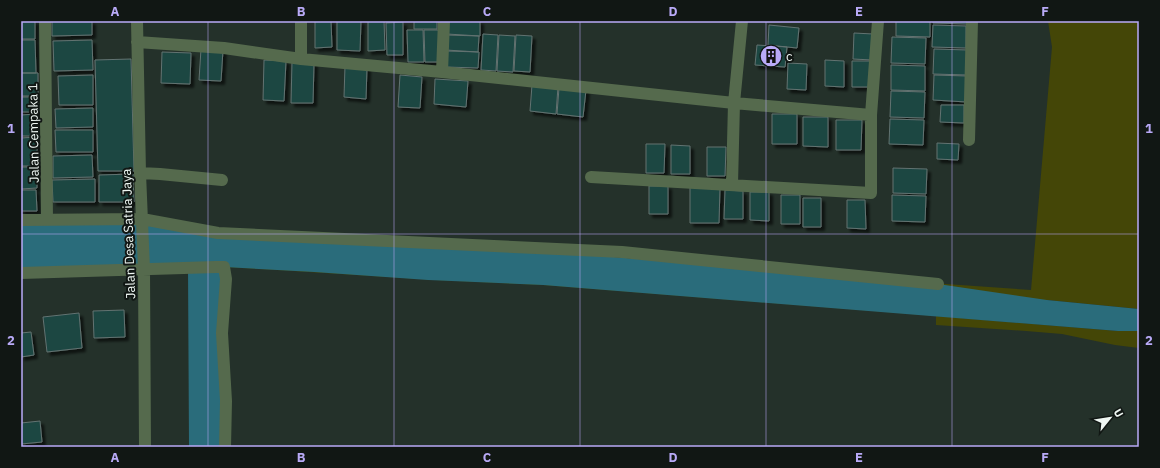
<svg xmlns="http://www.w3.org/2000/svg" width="1160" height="468" viewBox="0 0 1160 468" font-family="'IBM Plex Sans',sans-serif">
	<defs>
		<filter id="shadow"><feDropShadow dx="3.5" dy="3.5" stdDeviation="1" flood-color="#0009"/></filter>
	</defs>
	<rect width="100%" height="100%" fill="#24312a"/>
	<path fill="#444607" d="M1048 21H1139V309L1047 300 937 316 1118 331H1139V348L1115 345 1062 334 1026 331 936 325V316L543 285 435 280 277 270 224 267 218 233 1031 290 1052 47Z"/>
	<path fill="#2a6c7b" d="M142 219 218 233 446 243 938 284 1047 300 1139 309V331H1118L543 285 428 280 314 272 224 267 225 447H189L188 268 21 270V220Z"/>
	<path fill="#1d4643" stroke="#627371" filter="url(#shadow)" d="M21 21H35V39H21Z
		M52 21H92V35L52 36Z
		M315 21H331L332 47 315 48Z
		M337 21H361L360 51 337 50Z
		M368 21H384L385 50 368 51Z
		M414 21H437V29H414Z
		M448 21H480V36L447 34Z
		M896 21H930V37L896 36Z
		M933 21H967V24L933 23Z
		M403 22V55H387L386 23Z
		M769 25 799 28 797 48 768 45Z
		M933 25 966 26V48L932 47Z
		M407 30H423L424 62H408Z
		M424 30H441V62H425Z
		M854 33 873 34 872 60 853 59Z
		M483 34 498 35 496 71 481 70Z
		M447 35 479 36 478 52 446 50Z
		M499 35 515 36 513 72 497 71Z
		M516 35 532 36 530 72 514 71Z
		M892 37 926 38 925 64 891 63Z
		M21 40H35L36 73H21Z
		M92 40 93 70 54 71 53 41Z
		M757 45 787 47 785 67 755 65Z
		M201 49 223 50 221 81 199 80Z
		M934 49 968 50 967 75 933 74Z
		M447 51 479 52 478 68 446 67Z
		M162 52 191 53 190 84 161 83Z
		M131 59 134 171H98L95 60Z
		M264 60 286 61 284 101 263 100Z
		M825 60 844 61V87L825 86Z
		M852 61H871V87H852Z
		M292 62 314 63 313 103H291Z
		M788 63 807 64 806 90 787 89Z
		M891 65 925 66V91L891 90Z
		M345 66 367 67 366 99 344 97Z
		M21 73H38V96H21Z
		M93 75V105H59L58 76Z
		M400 75 422 77 420 108 398 107Z
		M934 75 967 76V102L933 100Z
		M435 79 468 81 466 107 434 104Z
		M532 85 558 87 556 114 530 111Z
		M559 88 586 90 583 117 557 114Z
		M891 91 925 92 924 118 890 117Z
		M21 97H38L39 112H21Z
		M941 105H964V123L940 122Z
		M93 108V127L56 128 55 109Z
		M36 114 37 136H21V115Z
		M772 114H797V144H772Z
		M803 117H828V147L803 146Z
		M890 119 924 120 923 145 889 144Z
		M836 120H862L861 150H836Z
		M55 130H93V152H56Z
		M37 137V166H21V138Z
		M937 143 959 144 958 160 937 159Z
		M646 144H665L664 173H646Z
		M671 145 690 146V174H671Z
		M707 147H726L725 176H707Z
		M92 155 93 177 53 178V156Z
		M21 167H37V188L21 189Z
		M893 168 927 169 926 194 893 193Z
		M133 174 134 202H99V175Z
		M95 179V202H53L52 180Z
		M649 186H668V214H649Z
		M690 187H720L719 223H690Z
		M21 190H36L37 211H21Z
		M725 190 743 191V219H724Z
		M750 192H769V221L750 220Z
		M781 195H800V224H781Z
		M892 195 926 196 925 222 892 221Z
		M803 198H821V227H803Z
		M847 200H865L866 229 847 228Z
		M124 310 125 337 94 338 93 311Z
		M79 313 82 348 47 352 43 317Z
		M31 332 34 355 21 357V333Z
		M40 421 42 442 21 444V423Z"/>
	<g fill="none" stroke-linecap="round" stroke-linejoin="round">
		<path stroke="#556a4d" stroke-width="12" d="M45 21 47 220
			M137 21 140 173 144 269 145 447
			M137 42 224 48 301 59 442 72 734 103 871 115
			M301 59V21
			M442 72 444 21
			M969 140 972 21
			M140 173 160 174 222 180
			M591 177 871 193V115L878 21
			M732 184 734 103 742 21
			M21 220 142 219 218 233 622 252 938 284
			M21 273 216 267H224L226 279 222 333 226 401 225 447"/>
	</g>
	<path fill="none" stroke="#b9aaf7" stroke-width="1" stroke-opacity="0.55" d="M208 21V447M394 21V447M580 21V447M766 21V447M952 21V447M21 234H1139"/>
	<defs>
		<g id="building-disc" transform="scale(1.15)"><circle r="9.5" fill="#b9aaf7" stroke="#111714"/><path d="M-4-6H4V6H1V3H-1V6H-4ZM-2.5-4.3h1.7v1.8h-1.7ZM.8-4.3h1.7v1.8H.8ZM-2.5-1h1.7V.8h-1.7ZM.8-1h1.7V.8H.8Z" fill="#111"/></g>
	</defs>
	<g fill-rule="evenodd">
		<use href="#building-disc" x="771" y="56"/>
	</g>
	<g text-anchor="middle" stroke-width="4" stroke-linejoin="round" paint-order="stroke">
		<g font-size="13" fill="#eef6f2" stroke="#111714" text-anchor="start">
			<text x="786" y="61">c</text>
		</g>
		<g font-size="13" fill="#eef6f2" stroke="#111714">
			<text transform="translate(33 133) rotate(-91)" y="5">Jalan Cempaka 1</text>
			<text transform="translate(128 234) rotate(-92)" y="5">Jalan Desa Satria Jaya</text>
		</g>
	</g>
	<rect width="1160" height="468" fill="none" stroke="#111714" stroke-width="44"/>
	<g transform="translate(1110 418) rotate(60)" stroke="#111714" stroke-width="3" paint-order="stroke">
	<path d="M0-3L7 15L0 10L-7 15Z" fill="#eef6f2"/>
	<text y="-6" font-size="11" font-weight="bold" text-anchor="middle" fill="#eef6f2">U</text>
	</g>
	<rect x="22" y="22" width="1116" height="424" fill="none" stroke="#b9aaf7" stroke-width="1.5"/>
	<g font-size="13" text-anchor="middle" font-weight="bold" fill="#b9aaf7">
		<text x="115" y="16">A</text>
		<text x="301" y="16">B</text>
		<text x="487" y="16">C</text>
		<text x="673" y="16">D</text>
		<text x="859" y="16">E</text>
		<text x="1045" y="16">F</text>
		<text x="11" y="133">1</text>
		<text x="1149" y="133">1</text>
		<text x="11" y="345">2</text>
		<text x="1149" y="345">2</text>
		<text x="115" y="462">A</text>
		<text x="301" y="462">B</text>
		<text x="487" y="462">C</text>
		<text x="673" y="462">D</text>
		<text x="859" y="462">E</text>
		<text x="1045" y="462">F</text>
	</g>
</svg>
